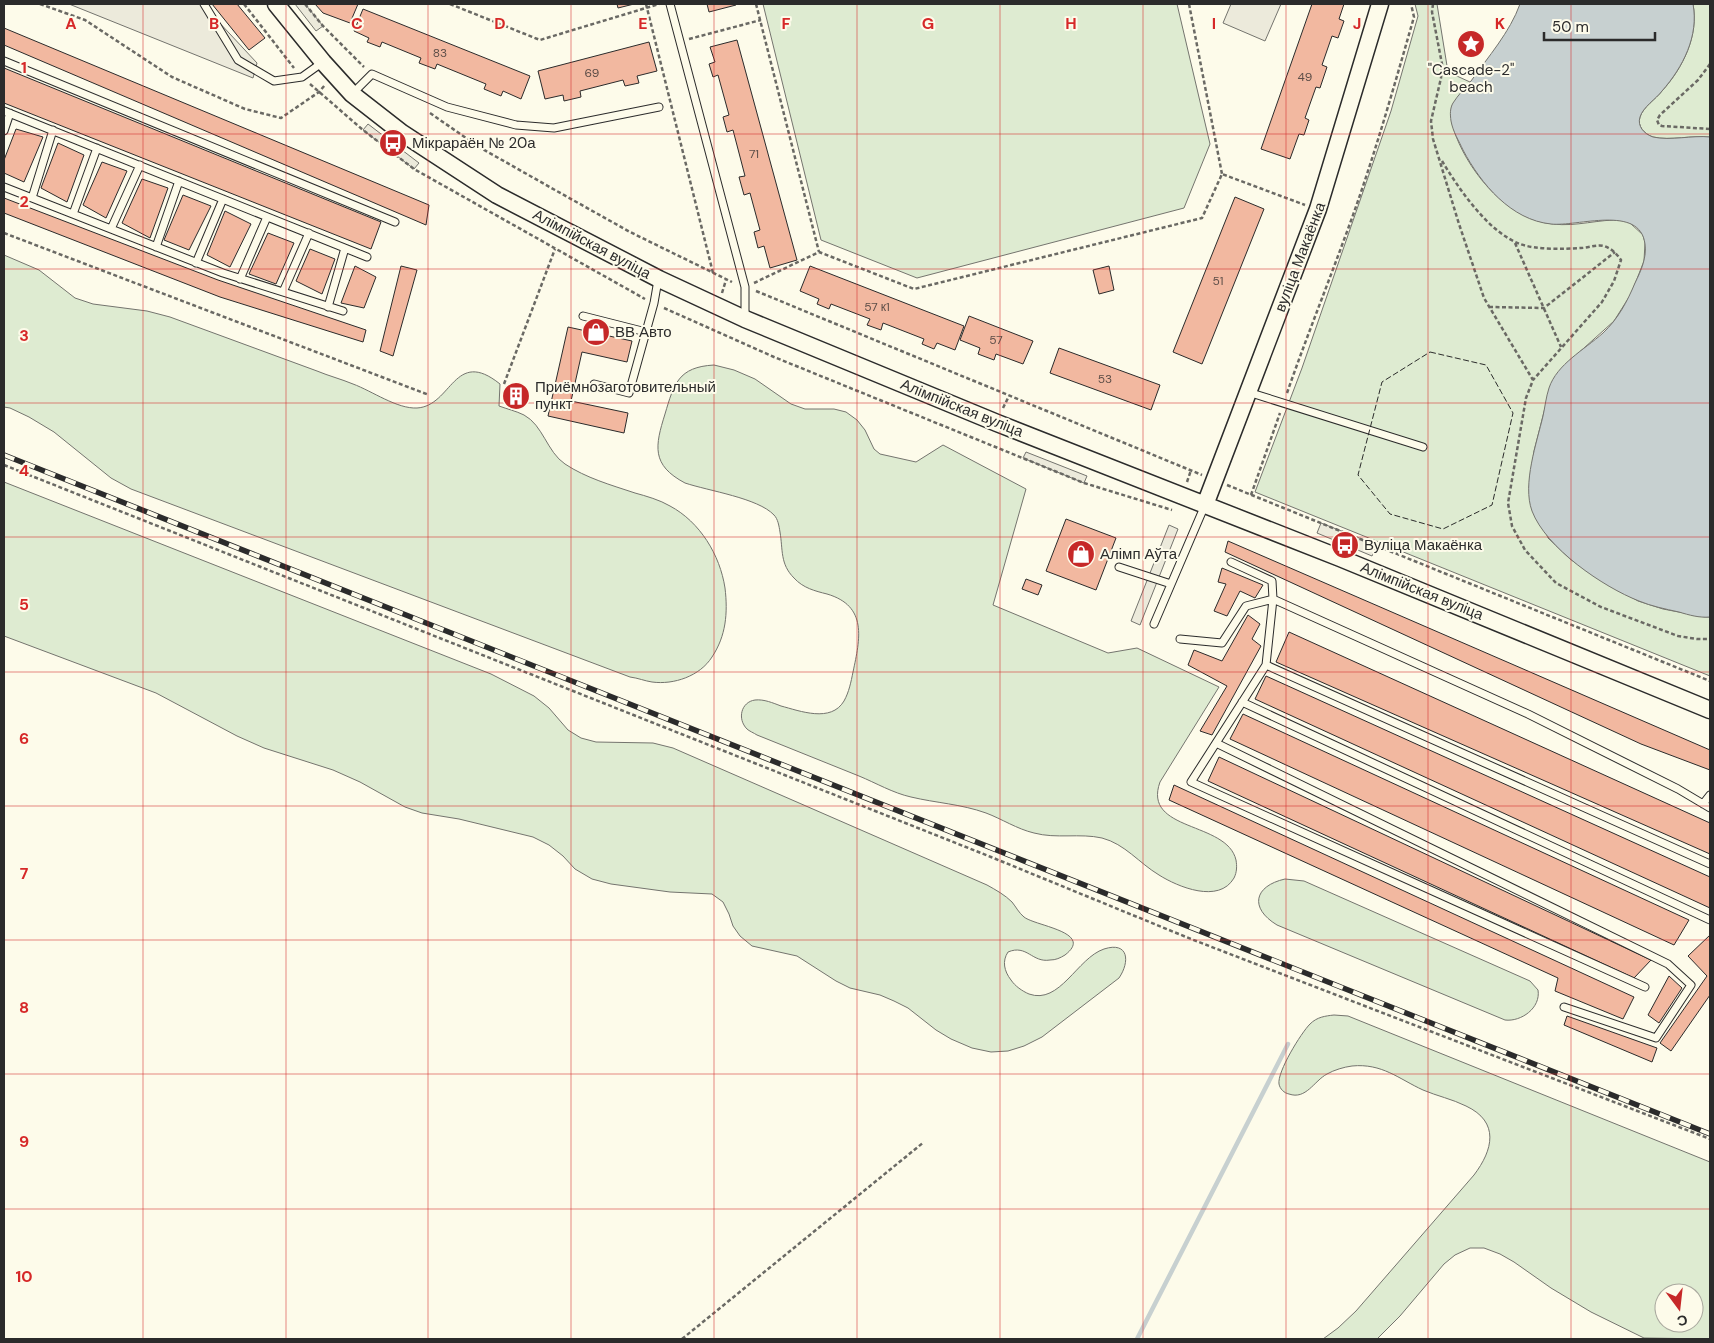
<svg xmlns="http://www.w3.org/2000/svg" width="1714" height="1343" viewBox="0 0 1714 1343" font-family="'DM Sans',sans-serif">
	<rect width="100%" height="100%" fill="#fdfbea"/>
	<path fill="#deebd1" stroke="#74746e" fill-rule="evenodd" d="M763 4H1177L1210 144 1184 208 917 278 821 240Z
		M1415 4H1437L1448 72 1470 82 1452 106C1453 115 1452 127 1456 136 1471 175 1509 220 1553 224 1576 227 1599 219 1622 220L1630 223 1643 235 1645 243 1644 261 1631 294 1614 321 1564 366 1545 408 1534 451 1529 488 1548 538 1570 559 1596 577 1638 601 1663 609 1705 617H1710V676L1255 492 1302 368 1391 111 1418 16Z
		M1693 4H1710V137C1692 135 1670 141 1653 137 1644 134 1637 126 1640 117 1643 107 1656 99 1662 91 1683 68 1699 35 1693 4Z
		M4 255 39 270 75 298 93 304 147 311 170 317C219 335 268 353 317 371 329 376 341 379 353 384 372 391 397 409 417 408 452 406 454 347 500 384L499 406C507 409 516 411 524 415 543 425 547 452 565 464 586 478 611 485 635 493 646 496 660 500 670 506 700 522 720 555 725 588 728 613 726 636 712 657 700 676 674 685 652 682 645 681 638 678 630 677L131 489 111 478 54 432 29 417 10 408 4 407Z
		M714 365 734 370 755 379 791 404 805 409H834L846 412 857 420 865 430 874 449 880 454 916 462 943 445 1026 489 993 605 1108 653 1137 648 1219 687 1160 782C1142 832 1227 821 1236 860 1237 866 1237 872 1234 878 1219 904 1178 887 1159 875 1139 863 1125 844 1102 838 1080 833 1056 839 1034 833 1017 829 1002 819 986 813 961 804 936 803 911 797 893 793 876 783 859 776 825 762 791 749 757 735 754 733 749 731 747 729 737 719 741 702 755 700 764 699 773 703 781 706 800 711 831 723 844 701 849 692 851 682 853 672 860 639 868 606 827 594 815 591 803 588 794 578 780 564 783 550 780 532 779 526 778 519 774 515 758 498 709 491 685 483 651 465 655 446 665 414 674 384 678 367 714 365Z
		M4 482 491 674 534 696 549 708 568 730 581 738 596 742 653 743 673 748 987 885C996 890 1005 895 1012 902 1016 907 1019 913 1024 917 1035 926 1095 932 1065 955 1060 958 1056 960 1050 960 1032 963 1027 944 1008 952 1002 961 1004 971 1011 980 1015 986 1022 991 1029 994 1060 1005 1077 958 1104 949 1129 941 1130 962 1119 978L1042 1037 1024 1046 1008 1051 991 1052 972 1048 951 1039 936 1030 908 1008 894 1001 880 995 850 988 836 981 797 956 752 946 740 936 733 926 729 914 723 902 712 894 670 892 611 884 592 879 575 869 563 856 549 845 533 837 459 819 422 813 405 807 360 782 333 770 264 748 237 736 156 693 4 636Z
		M1285 879 1304 881 1530 981 1538 990C1541 1008 1521 1022 1505 1020L1277 925C1249 908 1254 886 1285 879Z
		M1334 1015 1348 1016 1710 1162V1339L1644 1338 1591 1312 1551 1288 1514 1262 1500 1254 1484 1248H1470L1455 1255 1444 1264 1400 1316 1377 1339H1323L1338 1328 1356 1311 1474 1175C1493 1150 1500 1122 1466 1106 1452 1099 1437 1096 1423 1090 1399 1079 1382 1063 1352 1066 1344 1067 1334 1070 1327 1074 1314 1081 1306 1100 1289 1094 1284 1093 1280 1089 1279 1084 1277 1072 1301 1033 1310 1024 1317 1017 1325 1016 1334 1015ZM1664 1293H1694V1323H1664Z"/>
	<path fill="#eceadb" stroke="#74746e" d="M69 4H202L257 63 253 78Z
		M295 4H305L323 26 316 31Z
		M1231 4H1281L1265 41 1223 23Z
		M368 124 419 163 414 169 363 130Z
		M1026 452 1087 476 1084 483 1023 458Z
		M1321 523 1377 545 1372 556 1317 533Z
		M1169 525 1178 529 1140 625 1131 621Z"/>
	<path fill="#c7d0d0" stroke="#74746e" d="M1520 4H1693C1699 36 1683 67 1662 91 1656 99 1643 107 1640 117 1637 126 1644 134 1653 137 1671 141 1692 135 1710 137V617C1699 618 1689 615 1679 612 1665 609 1651 606 1639 601 1603 587 1546 548 1532 511 1522 484 1537 442 1543 416 1545 407 1546 397 1549 388 1557 364 1584 350 1603 333 1618 319 1627 302 1635 283 1641 271 1647 257 1645 244 1640 204 1577 227 1551 224 1511 220 1481 184 1463 150 1459 141 1453 132 1451 121 1450 114 1450 108 1453 103 1458 95 1465 88 1471 81 1488 57 1510 32 1520 4Z"/>
	<g fill="none" stroke-linecap="round" stroke-linejoin="round">
		<path stroke="#c7d0d0" stroke-width="4.5" d="M1137 1339 1288 1044"/>
	</g>
	<path fill="#f2b8a0" stroke="#2b2b2b" d="M212 4H237L265 38 249 50Z
		M315 4H358L350 23 323 13Z
		M617 4H634L618 8Z
		M707 4H736V5L709 12Z
		M1312 4H1344L1339 19 1344 21 1338 38 1332 36 1322 65 1327 67 1320 88 1316 87 1305 118 1309 120 1304 135 1299 134 1290 159 1261 149Z
		M363 9 530 76 521 99 503 91 501 96 484 89 486 84 437 64 435 69 419 63 421 58 382 42 380 47 367 42 369 38 354 31Z
		M4 28 429 205 426 225 4 45Z
		M737 40 797 260 770 268 764 246 758 248 754 232 760 230 750 193 744 195 739 177 745 176 733 130 727 132 723 117 729 115 718 75 713 77 709 64 715 62 710 47Z
		M649 42 657 71 637 76 639 83 625 86 623 80 580 91 581 97 564 101 563 95 545 99 538 71Z
		M4 68 381 222 371 249 4 103Z
		M16 129 43 137 24 182 4 173V160Z
		M58 143 84 155 67 202 41 188Z
		M102 162 127 171 106 218 83 205Z
		M142 179 168 188 150 238 122 223Z
		M183 195 211 206 189 250 164 240Z
		M1235 197 1264 209 1202 364 1173 352Z
		M4 198 218 280 366 330 363 342 220 297 4 213Z
		M225 211 251 224 230 267 207 255Z
		M268 233 294 243 276 284 249 274Z
		M310 249 335 259 322 294 296 281Z
		M355 266 376 277 364 308 341 303Z
		M401 266 417 270 393 356 380 351Z
		M810 266 964 326 955 350 937 343 934 349 922 344 924 339 883 323 881 330 867 325 870 319 831 304 829 309 817 304 819 299 800 291Z
		M1109 266 1114 290 1099 294 1093 270Z
		M969 316 1033 341 1023 364 996 354 994 360 978 354 980 348 960 340Z
		M568 327 632 341 627 362 582 352 571 401 628 413 624 433 548 416Z
		M1059 348 1160 385 1151 410 1050 373Z
		M507 386 528 392 524 406 503 399Z
		M1066 519 1116 538 1096 590 1046 571Z
		M1228 541 1710 750V770L1641 744 1225 552Z
		M1222 568 1263 585 1255 598 1240 591 1227 616 1214 611 1226 584 1218 582Z
		M1026 579 1042 585 1038 595 1022 589Z
		M1248 615 1260 624 1252 639 1261 646 1212 735 1200 731 1227 686 1188 665 1194 650 1222 661Z
		M1289 632 1710 823V854L1276 662Z
		M1266 676 1710 877V908L1255 699Z
		M1243 714 1689 920 1674 945 1230 739Z
		M1219 757 1651 960 1634 978 1208 781Z
		M1174 785 1634 997 1623 1019 1555 991 1558 978 1169 800Z
		M1710 935V995L1671 1051 1660 1043 1707 976 1688 956Z
		M1669 976 1682 988 1659 1023 1648 1015Z
		M1567 1016 1657 1048 1652 1062 1564 1025Z"/>
	<g fill="none" stroke-linecap="round" stroke-linejoin="round">
		<g stroke="#2b2b2b" stroke-width="9">
			<path id="service" d="M204 4 238 60 274 81 302 77 323 62
				M670 4 745 287V319
				M4 61 395 222
				M352 94 372 74 447 107 516 125 554 128 659 107
				M4 111 367 257
				M4 131 10 113
				M4 187 223 273 343 311
				M32 198 53 130
				M73 214 97 148
				M111 229 140 165
				M156 247 179 181
				M196 263 223 199
				M240 279 267 217
				M283 292 309 233
				M328 307 345 248
				M583 316 646 332
				M594 384 629 393 654 303 658 280
				M1248 392 1423 447
				M1231 562 1272 581 1273 599 1266 665 1191 782 1645 987
				M1119 567 1171 584
				M1154 624 1205 505
				M1180 639 1222 643 1246 606 1273 599 1528 714 1678 789 1710 808
				M1266 665 1710 864
				M1242 702 1710 920
				M1216 743 1668 964 1691 985 1656 1038 1564 1007
				M1703 804 1710 795"/>
		</g>
		<g stroke="#2b2b2b" stroke-width="19">
			<path id="tertiary" d="M276 4 323 62 352 94 402 133 497 195 659 279 745 319 997 423 1340 558 1710 710
				M1205 505 1318 209 1380 4"/>
		</g>
		<path stroke="#6a6964" stroke-width="2.5" stroke-dasharray="4 2.5" stroke-linecap="butt" d="M40 4 85 20 172 77 245 109 281 118 319 92 325 85
			M244 4 294 68
			M305 4 323 26 364 67
			M450 4 540 40 659 4
			M646 4 713 273
			M756 4 819 252
			M1189 4 1222 174
			M1433 4 1432 12 1442 64 1441 78 1431 121 1433 139 1459 224 1484 298 1533 380 1526 398 1508 503 1512 526 1525 550 1556 583 1601 607 1678 636 1697 639H1710
			M689 39 761 20
			M1710 64 1698 80 1660 115 1657 120 1659 125 1662 126 1710 129
			M310 84 363 130 414 169 645 299
			M430 113 479 147 555 190 630 232 732 282
			M1442 161C1459 189 1488 232 1520 244 1536 250 1564 249 1581 248 1588 248 1597 244 1604 246 1612 249 1616 253 1621 260L1614 281 1602 302 1533 380
			M4 233 429 395
			M1515 243 1561 347
			M754 283 819 252 914 289 1202 218 1222 174 1305 205
			M756 291 1202 475
			M722 293 726 280
			M1489 307 1544 308 1615 252
			M664 308 774 357 1084 483 1172 510
			M504 384 555 249
			M1287 393C1305 341 1326 289 1345 237 1372 165 1393 90 1414 17L1411 4
			M1003 408 1009 396
			M4 465 991 857 1191 939 1710 1139
			M1187 482 1191 470
			M1227 485 1710 681
			M1251 495 1280 413
			M682 1339 924 1142"/>
		<use href="#service" stroke="#fdfbea" stroke-width="7"/>
		<use href="#tertiary" stroke="#fdfbea" stroke-width="16"/>
		<g stroke="#2b2b2b" stroke-width="5.5">
			<path id="rail" d="M4 455 1710 1134"/>
		</g>
		<use href="#rail" stroke="#fdfbea" stroke-width="4" stroke-dasharray="11" stroke-linecap="butt"/>
		<path stroke="#2b2b2b" stroke-width="1" stroke-dasharray="6 2.5" stroke-linecap="butt" d="M1430 352 1486 365 1513 413 1492 505 1443 529 1390 514 1358 475 1382 382Z"/>
	</g>
	<path fill="none" stroke="#d62828" stroke-width="1" stroke-opacity="0.55" d="M143 4V1339M286 4V1339M428 4V1339M571 4V1339M714 4V1339M857 4V1339M1000 4V1339M1143 4V1339M1286 4V1339M1428 4V1339M1571 4V1339M4 134H1710M4 269H1710M4 403H1710M4 537H1710M4 672H1710M4 806H1710M4 940H1710M4 1074H1710M4 1209H1710"/>
	<defs>
		<g id="sight-disc" transform="scale(1.4375)"><circle r="9.5" fill="#c62828" stroke="#fdfbea"/><path d="M0-6L1.8-2.2L6-1.7L2.9 1.2L3.7 5.4L0 3.3L-3.7 5.4L-2.9 1.2L-6-1.7L-1.8-2.2Z" fill="#fff"/></g>
		<g id="bus-disc" transform="scale(1.4375)"><circle r="9.5" fill="#c62828" stroke="#fdfbea"/><path d="M-5-6H5V4H4V6H2V4H-2V6H-4V4H-5ZM-3.5-4V0h7V-4ZM-3.5 1.2v1.5H-2V1.2ZM2 1.2v1.5H3.5V1.2Z" fill="#fff"/></g>
		<g id="shop-disc" transform="scale(1.4375)"><circle r="9.5" fill="#c62828" stroke="#fdfbea"/><path d="M-5-2.5h2.3a2.7 3.5 0 0 1 5.4 0H5L5.5 6h-11ZM-1.5-2.5h3a1.5 2.3 0 0 0-3 0Z" fill="#fff"/></g>
		<g id="building-disc" transform="scale(1.4375)"><circle r="9.5" fill="#c62828" stroke="#fdfbea"/><path d="M-4-6H4V6H1V3H-1V6H-4ZM-2.5-4.3h1.7v1.8h-1.7ZM.8-4.3h1.7v1.8H.8ZM-2.5-1h1.7V.8h-1.7ZM.8-1h1.7V.8H.8Z" fill="#fff"/></g>
	</defs>
	<g fill-rule="evenodd">
		<use href="#sight-disc" x="1471" y="44"/>
		<use href="#bus-disc" x="393" y="143"/>
		<use href="#shop-disc" x="596" y="332"/>
		<use href="#building-disc" x="516" y="396"/>
		<use href="#bus-disc" x="1345" y="545"/>
		<use href="#shop-disc" x="1081" y="554"/>
	</g>
	<g text-anchor="middle" stroke-width="4" stroke-linejoin="round" paint-order="stroke">
		<g font-size="12" fill="#5d4e48">
			<text x="440" y="57">83</text>
			<text x="592" y="77">69</text>
			<text x="1305" y="81">49</text>
			<text x="754" y="158">71</text>
			<text x="1218" y="285">51</text>
			<text x="877" y="311">57 к1</text>
			<text x="996" y="344">57</text>
			<text x="1105" y="383">53</text>
		</g>
		<g font-size="15" fill="#2b2b2b" stroke="#fdfbea" text-anchor="start">
			<text x="1471" y="75" text-anchor="middle">"Cascade-2"<tspan x="1471" dy="17">beach</tspan></text>
			<text x="412" y="148">Мікрараён № 20а</text>
			<text x="615" y="337">ВВ Авто</text>
			<text x="535" y="392">Приёмнозаготовительный<tspan x="535" dy="17">пункт</tspan></text>
			<text x="1364" y="550">Вуліца Макаёнка</text>
			<text x="1100" y="559">Алімп Аўта</text>
		</g>
		<g font-size="15" fill="#2b2b2b" stroke="#fdfbea">
			<text transform="translate(592 244) rotate(28)" y="5">Алімпійская вуліца</text>
			<text transform="translate(1300 257) rotate(-69)" y="5">вуліца Макаёнка</text>
			<text transform="translate(962 408) rotate(22)" y="5">Алімпійская вуліца</text>
			<text transform="translate(1422 591) rotate(22)" y="5">Алімпійская вуліца</text>
		</g>
	</g>
	<g font-size="16" text-anchor="middle" font-weight="bold" fill="#d62828" stroke="#fdfbea" stroke-width="4" stroke-linejoin="round" paint-order="stroke">
		<text x="71" y="29">A</text>
		<text x="214" y="29">B</text>
		<text x="357" y="29">C</text>
		<text x="500" y="29">D</text>
		<text x="643" y="29">E</text>
		<text x="786" y="29">F</text>
		<text x="928" y="29">G</text>
		<text x="1071" y="29">H</text>
		<text x="1214" y="29">I</text>
		<text x="1357" y="29">J</text>
		<text x="1500" y="29">K</text>
		<text x="24" y="73">1</text>
		<text x="24" y="207">2</text>
		<text x="24" y="341">3</text>
		<text x="24" y="476">4</text>
		<text x="24" y="610">5</text>
		<text x="24" y="744">6</text>
		<text x="24" y="879">7</text>
		<text x="24" y="1013">8</text>
		<text x="24" y="1147">9</text>
		<text x="24" y="1282">10</text>
	</g>
	<rect width="1714" height="1343" fill="none" stroke="#2b2b2b" stroke-width="10"/>
	<g transform="translate(1679 1308) rotate(165)"><circle r="24" fill="#fdfbea" stroke="#a9a89e"/>
	<path d="M0-4L9 19L0 12L-9 19Z" fill="#c62828"/>
	<text y="-8" font-size="14" font-weight="bold" text-anchor="middle" fill="#2b2b2b">С</text>
	</g>
	<path d="M1544 32v8h111v-8" fill="none" stroke="#2b2b2b" stroke-width="2.5"/>
	<text x="1552" y="32" font-size="15" fill="#2b2b2b" stroke="#fdfbea" stroke-width="4" paint-order="stroke">50 m</text>
</svg>
